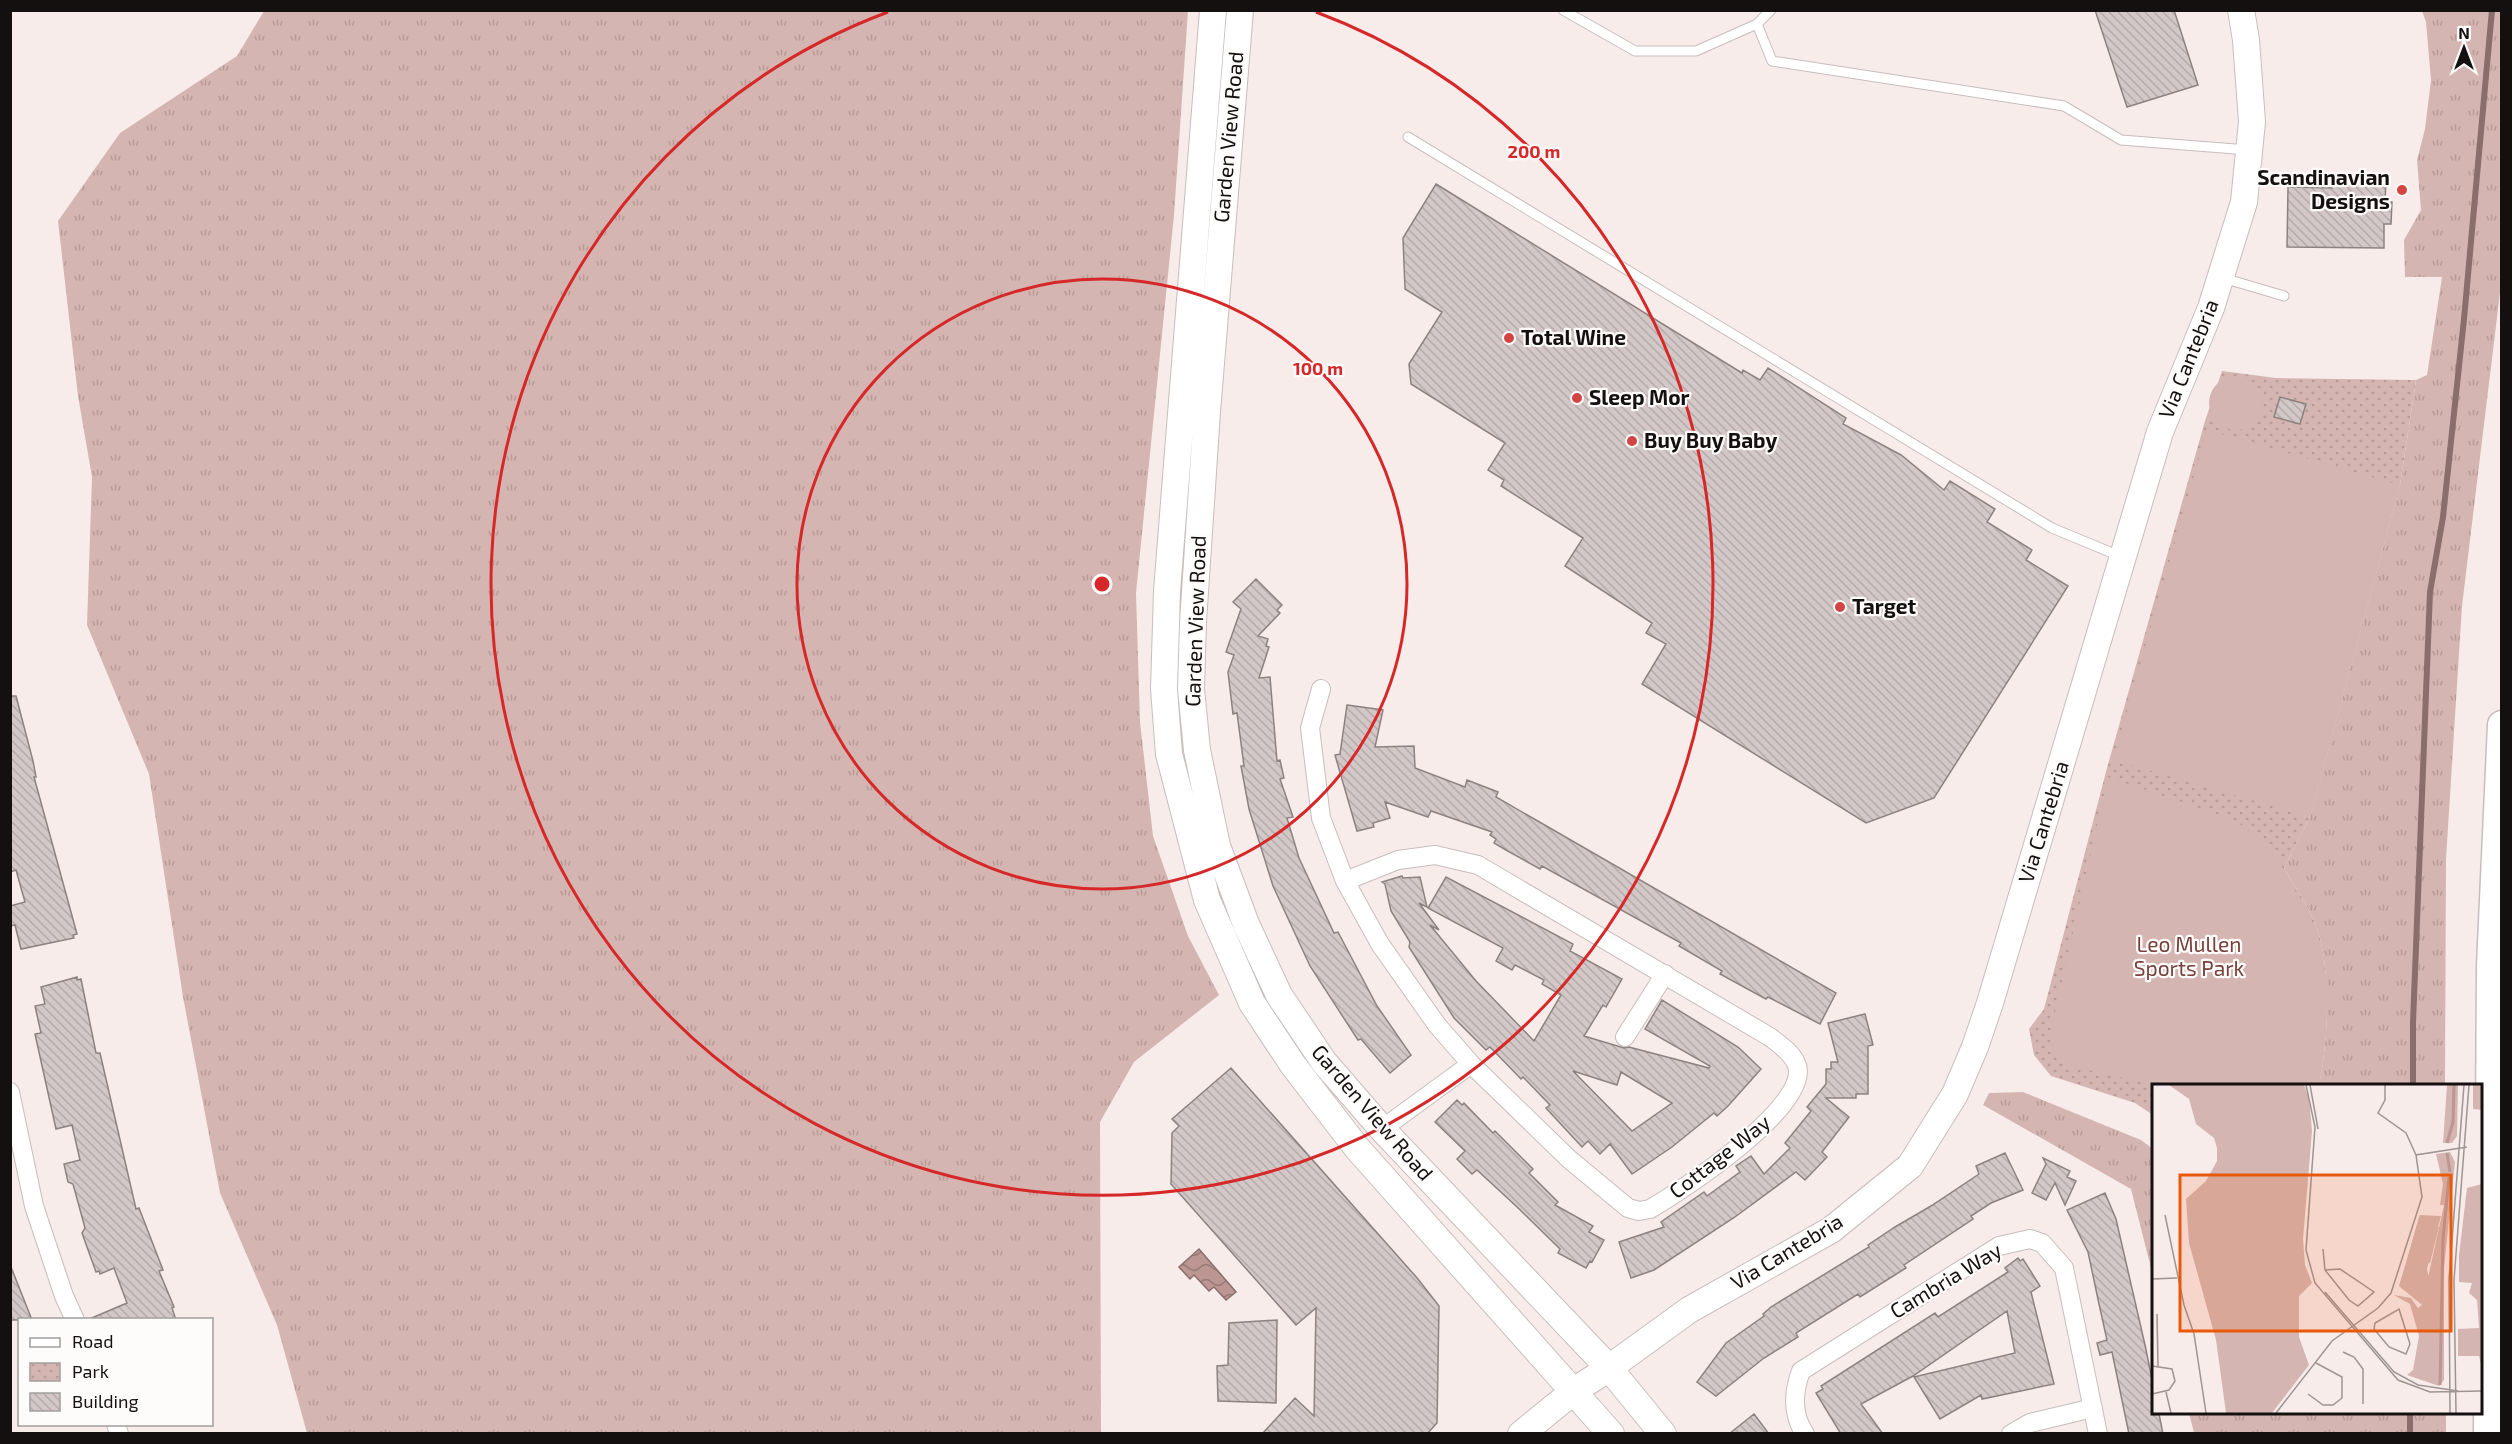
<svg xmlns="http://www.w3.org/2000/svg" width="2512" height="1444" viewBox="0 0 2512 1444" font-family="'Exo 2',sans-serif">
	<defs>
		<pattern id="grass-tufts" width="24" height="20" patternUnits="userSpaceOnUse" patternTransform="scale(1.5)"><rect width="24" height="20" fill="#d5b5b1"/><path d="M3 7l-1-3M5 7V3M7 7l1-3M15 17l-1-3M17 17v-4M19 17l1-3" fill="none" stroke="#b69b97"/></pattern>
		<pattern id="park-dots" width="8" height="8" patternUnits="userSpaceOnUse" patternTransform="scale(1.5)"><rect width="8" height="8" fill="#d5b5b1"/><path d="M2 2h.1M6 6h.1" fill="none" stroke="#b69b97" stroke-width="1.8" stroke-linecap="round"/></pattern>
		<pattern id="water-waves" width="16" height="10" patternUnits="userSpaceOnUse" patternTransform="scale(1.5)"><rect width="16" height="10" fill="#bb9692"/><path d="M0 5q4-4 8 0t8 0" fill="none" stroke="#977976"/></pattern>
		<pattern id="building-back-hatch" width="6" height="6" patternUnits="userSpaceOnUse" patternTransform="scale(1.5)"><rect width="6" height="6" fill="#d3c8c7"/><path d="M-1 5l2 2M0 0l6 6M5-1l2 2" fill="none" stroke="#b4abaa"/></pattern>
	</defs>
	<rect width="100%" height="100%" fill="#f8eceb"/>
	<path fill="url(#grass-tufts)" d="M264 11H1188L1174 215 1136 593 1140 722 1153 836 1188 936 1219 995 1134 1062 1100 1122 1101 1433H307L277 1325 220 1193 183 997 149 774 87 625 92 477 78 396 58 221 120 133 237 56Z
		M2422 11H2501L2502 276 2462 606 2446 859 2445 1085H2319C2328 1043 2332 971 2317 929 2310 908 2295 888 2284 868L2310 817 2400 485 2416 380 2427 375 2442 277H2405L2404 240 2421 210 2417 160 2425 129 2431 80 2426 22Z
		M2023 1092 2141 1140 2153 1149V1276L2131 1189 1983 1105 1989 1093Z
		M2189 1413H2446V1433H2194Z"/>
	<path fill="url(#park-dots)" d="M2222 371 2276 378 2416 380 2400 485 2310 817 2284 868C2295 888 2310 908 2317 929 2332 970 2328 1043 2319 1085L2154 1086 2153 1115 2135 1103 2051 1076 2034 1055 2029 1029 2044 1009 2107 768 2205 421Z"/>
	<path fill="#d5b5b1" d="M2209 403a27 27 0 1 1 54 0a27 27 0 1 1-54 0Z
		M2207 430 2400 485 2310 817 2113 760Z
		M2108 777 2234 820 2270 845 2317 930 2327 982 2326 1033 2319 1085H2154L2071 1066 2057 1056 2051 1041 2053 1021Z"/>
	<path fill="url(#water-waves)" stroke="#896e6b" stroke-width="1.5" d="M1199 1249 1236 1292 1226 1300 1214 1287 1209 1291 1194 1275 1190 1279 1179 1267Z"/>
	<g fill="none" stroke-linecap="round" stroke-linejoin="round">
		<path stroke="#896e6b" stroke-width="6" d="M2413 1086V1023L2430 592 2443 517 2464 319 2492 10
			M2410 1434V1412"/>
	</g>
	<path fill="url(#building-back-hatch)" stroke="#8c8281" stroke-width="1.5" fill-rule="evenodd" d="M2095 10H2174L2198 85 2127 107Z
		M2332 179 2386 180 2385 202H2392L2391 224H2384V248L2287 247 2288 187 2332 188Z
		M1436 184 1742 373 1743 370 1760 380 1768 368 1846 418 1843 424 1901 455 1944 490 1950 481 1995 509 1987 522 2032 550 2026 560 2068 586 1934 798 1866 823 1642 684 1666 644 1646 633 1652 623 1565 566 1583 538 1501 486 1504 480 1488 470 1505 443 1411 384 1409 364 1442 312 1405 289 1403 238Z
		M2280 397 2306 404 2300 424 2274 417Z
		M1256 579 1282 605 1277 610 1280 613 1258 636 1268 639 1266 646 1269 647 1259 678 1270 677 1277 761 1280 760 1284 778 1280 779 1293 817 1287 818 1299 858 1334 933 1338 932 1377 1006 1411 1055 1390 1073 1361 1039 1358 1040 1310 966 1273 886 1249 809 1241 766H1244L1237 713 1233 714 1228 672 1234 655 1226 652 1241 609 1233 602Z
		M10 696H16L33 761 36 777H34L77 934 73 935 74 938 21 949 15 925 10 926V906L25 902 16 870 10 872Z
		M1347 705 1383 710 1375 747 1414 746 1415 768 1465 787 1467 780 1498 792 1496 797 1536 820 1836 993 1820 1024 1768 997 1766 999 1720 974 1722 971 1679 946 1681 943 1542 866 1540 869 1506 850 1494 843 1496 839 1490 835 1492 832 1431 811 1428 817 1385 802 1390 818 1373 823 1374 827 1357 831 1335 755 1340 754Z
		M1402 876 1403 878 1420 877 1427 907 1419 903 1439 930 1430 925 1476 981 1534 1041 1561 995 1542 984 1544 980 1515 965 1512 970 1496 961 1503 948 1428 908 1446 877 1573 944 1570 951 1622 979 1606 1007 1603 1005 1584 1036 1624 1048 1629 1047 1709 1068 1710 1066 1645 1029 1662 1000 1738 1047 1761 1069 1728 1106 1717 1116 1714 1113 1672 1147 1632 1174 1610 1144 1600 1154 1588 1141 1582 1147 1546 1108 1550 1105 1523 1077 1521 1079 1490 1047 1486 1050 1454 1018 1409 947 1410 942 1391 911 1385 884 1382 882ZM1573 1071 1617 1085 1621 1072 1672 1103 1632 1131Z
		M77 977V980L81 979 96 1053H100L136 1209 139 1208 163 1270 159 1271 174 1307 172 1308 176 1320H87L127 1303 114 1268 100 1274 99 1271 96 1272 82 1233 85 1228 73 1184 68 1182 64 1164 80 1160 72 1125 56 1129 35 1034 41 1033 35 1006 45 1004 41 987Z
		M1865 1014 1873 1045 1868 1046V1094H1856V1098H1826L1849 1117 1822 1152 1827 1157 1805 1180 1796 1172 1735 1217 1654 1270 1631 1278 1619 1242 1664 1227 1661 1222 1704 1192 1707 1196 1740 1172 1736 1166 1751 1156 1764 1174 1790 1148 1785 1143 1811 1111 1807 1107 1826 1084V1069H1831V1062H1838L1828 1023Z
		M1231 1068 1418 1279 1439 1306 1437 1423 1427 1434H1262L1295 1398 1314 1416 1316 1308 1296 1325 1171 1184 1172 1133 1179 1126 1172 1119Z
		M1457 1100 1462 1105 1464 1103 1493 1133 1495 1131 1533 1169 1529 1173 1558 1202 1555 1205 1593 1226 1589 1232 1604 1240 1592 1262 1590 1261 1586 1268 1558 1253 1560 1249 1516 1206 1477 1170 1472 1174 1457 1159 1465 1151 1435 1122Z
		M2005 1153 2023 1190 1991 1203 1971 1216 1973 1219 1904 1265 1906 1268 1890 1278 1860 1297 1858 1294 1796 1333 1798 1337 1764 1358 1716 1396 1697 1382 1726 1343 1764 1316 1763 1314 1771 1307 1869 1247 1868 1245 1895 1227 1931 1206 1979 1174 1976 1166Z
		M2043 1158 2070 1171 2067 1177 2076 1181 2065 1205 2055 1183 2046 1200 2032 1193 2046 1164Z
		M2105 1193 2116 1219 2145 1345 2154 1389V1415L2159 1414 2163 1434H2129L2112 1352 2100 1355 2097 1343 2107 1340 2099 1304 2088 1252 2067 1210Z
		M2018 1258 2020 1261 2023 1259 2040 1286 2031 1292 2054 1384 1982 1399 1981 1395 1940 1419 1914 1377 2015 1353 2007 1311 1913 1376 1861 1404 1883 1434H1841L1816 1393 1823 1389 1821 1386 1935 1313 1938 1317 2008 1272 2005 1268Z
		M10 1267H11L32 1320H10Z
		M1277 1320 1276 1403 1218 1401 1217 1366 1228 1365 1229 1323Z
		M1754 1414 1769 1434H1729Z"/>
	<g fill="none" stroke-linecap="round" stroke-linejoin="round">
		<g stroke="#c8bdbc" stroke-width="11">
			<path id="lane" d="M1563 10 1635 51H1696L1757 24 1771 10
				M1757 24 1772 61 2064 106 2121 140 2248 150
				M1408 137 2052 528 2122 557
				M2223 278 2284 296"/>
		</g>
		<g stroke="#c8bdbc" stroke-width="20">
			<path id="street" d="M1321 689 1310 728 1321 818 1345 881 1380 944 1437 1025 1471 1064 1569 1159 1628 1208 1639 1211 1650 1209C1681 1191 1816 1103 1796 1063 1791 1052 1779 1044 1770 1037L1478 865 1435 855 1398 860 1345 881
				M1625 1037 1665 974
				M10 1092 34 1206 64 1296 75 1320
				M1382 1129 1471 1064
				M116 1424 119 1434
				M1805 1434C1792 1415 1793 1392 1801 1371L1999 1246 2030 1239 2042 1243 2064 1268 2098 1434
				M2011 1434 2030 1423 2093 1408"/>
		</g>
		<g stroke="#c8bdbc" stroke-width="28">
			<path id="secondary" d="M1213 10 1167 591 1164 689 1169 754 1207 900 1252 1003 1293 1065 1357 1148 1611 1434
				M1240 10 1207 412 1193 622 1191 689 1197 750 1217 846 1246 924 1279 995 1324 1062 1382 1129 1609 1368 1663 1434
				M1521 1434 1574 1391 1609 1368 1689 1310 1831 1230 1910 1166 1955 1094 1975 1047 1990 1003 2160 432 2211 308 2244 202 2252 122 2246 40 2241 10"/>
		</g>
		<g stroke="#c8bdbc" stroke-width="31">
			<path id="primary" d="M2488 1434 2491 966 2502 725"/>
		</g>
		<use href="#lane" stroke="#fff" stroke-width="9"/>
		<use href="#street" stroke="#fff" stroke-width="18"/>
		<use href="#secondary" stroke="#fff" stroke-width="26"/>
		<use href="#primary" stroke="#fff" stroke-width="28"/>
	</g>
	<g fill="none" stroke="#d62828" stroke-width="3">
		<circle cx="1102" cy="584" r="305"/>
		<path d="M1316 12A611 611 0 1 1 888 12"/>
	</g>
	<g fill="#d34442" stroke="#fefcfb" stroke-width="2">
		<circle cx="2402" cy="190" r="6"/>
		<circle cx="1509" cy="338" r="6"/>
		<circle cx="1577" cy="398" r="6"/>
		<circle cx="1632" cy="441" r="6"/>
		<circle cx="1840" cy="607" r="6"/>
	</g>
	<g text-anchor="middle" stroke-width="4.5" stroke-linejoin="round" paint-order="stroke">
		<g font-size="21" fill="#141010" stroke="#fefcfb">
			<text transform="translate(1229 137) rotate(-85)" y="7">Garden View Road</text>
			<text transform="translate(2189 359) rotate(-68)" y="7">Via Cantebria</text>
			<text transform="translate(1196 621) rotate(-88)" y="7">Garden View Road</text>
			<text transform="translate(2044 822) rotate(-73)" y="7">Via Cantebria</text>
			<text transform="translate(1372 1113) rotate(49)" y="7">Garden View Road</text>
			<text transform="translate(1720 1157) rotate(-38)" y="7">Cottage Way</text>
			<text transform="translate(1787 1252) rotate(-31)" y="7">Via Cantebria</text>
			<text transform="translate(1946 1281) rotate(-31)" y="7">Cambria Way</text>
		</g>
		<g font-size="21" font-weight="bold" fill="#141010" stroke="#fefcfb" text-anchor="start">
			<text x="2390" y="185" text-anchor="end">Scandinavian<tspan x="2390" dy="24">Designs</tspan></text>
			<text x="1521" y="345">Total Wine</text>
			<text x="1589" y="405">Sleep Mor</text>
			<text x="1644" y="448">Buy Buy Baby</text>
			<text x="1852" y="614">Target</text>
		</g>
		<g font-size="21" fill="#77413d" stroke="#fefcfb">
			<text x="2189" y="952">Leo Mullen<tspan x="2189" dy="24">Sports Park</tspan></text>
		</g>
	</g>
	<g transform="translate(2152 1084)">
		<rect width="330" height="330" fill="#f8eceb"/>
		<path d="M17 1H152L157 14 160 47 151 155 153 181 160 199 147 212V253L157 281 120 329H74L64 256 37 159 34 115 54 97 65 77V64L62 54 44 40 37 15ZM295 1H306L305 52 300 59H291ZM321 1H330V26L321 25ZM298 68 303 78 292 184V296L287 302 255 291 261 286 267 252 258 220 242 211 259 214 266 224 270 221 292 121H288L291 100 284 70ZM330 100V284L327 272H306V245L327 244 325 216 317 209 320 199 307 198V171L315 104Z" fill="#d5b5b1"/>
		<path d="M268 131 289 132 275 185 278 211 272 213 270 221 247 202Z" fill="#d5b5b1"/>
		<path d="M271 132 269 138 287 143 278 179 256 173 267 133ZM256 175 273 182 279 197 278 211 250 205Z" fill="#d5b5b1"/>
		<path fill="none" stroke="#bb9692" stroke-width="3" d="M295 59 301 38 302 1M295 69 298 88M288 301 291 155 297 93"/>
		<path fill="none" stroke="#9d9493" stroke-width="1.5" d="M154 1 163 43 154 166 163 199 246 296 278 308 330 307M158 1 166 45M233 1V16L226 29 254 49 264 71M13 131 32 221 42 250 54 329M171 165 173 186 197 216 206 222 222 208 188 185 173 186M0 195 25 194M173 208 242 288 266 301 306 307M247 225 258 260 254 270 237 263 222 245 223 239ZM5 230 6 282M191 268 202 273 211 285V320M0 282 20 285 23 297 17 306 0 310M14 308 19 329M156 310 171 321H181L190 314V293L164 279M124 329 180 257 226 224 239 209 270 113 264 71 315 63M298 329 297 195 312 1M304 329 302 196 317 1"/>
		<path fill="#e8590c" fill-opacity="0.15" stroke="#e8590c" stroke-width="3" d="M28 91H299V247H28Z"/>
		<rect width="330" height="330" fill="none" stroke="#141010" stroke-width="3"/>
	</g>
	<circle cx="1102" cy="584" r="9" fill="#d62828" stroke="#fefcfb" stroke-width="3"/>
	<g font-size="18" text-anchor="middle" font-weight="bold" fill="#d62828" stroke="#fefcfb" stroke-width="4.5" stroke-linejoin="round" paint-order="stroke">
		<text x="1534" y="158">200 m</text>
		<text x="1318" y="375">100 m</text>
	</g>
	<rect width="2512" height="1444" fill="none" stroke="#141010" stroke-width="24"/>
	<rect x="18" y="1318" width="195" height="108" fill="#fefcfb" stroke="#a09e9d" stroke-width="1.5"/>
	<rect x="30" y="1338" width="30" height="9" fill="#ffffff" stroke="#a09e9d" stroke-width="1.5"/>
	<text x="72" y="1348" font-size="18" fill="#141010">Road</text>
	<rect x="30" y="1363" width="30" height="18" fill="url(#park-dots)" stroke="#a09e9d" stroke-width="1.5"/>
	<text x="72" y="1378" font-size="18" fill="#141010">Park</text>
	<rect x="30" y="1393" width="30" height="18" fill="url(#building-back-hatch)" stroke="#a09e9d" stroke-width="1.5"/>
	<text x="72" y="1408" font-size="18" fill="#141010">Building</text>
	<g transform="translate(2464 48)" stroke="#fefcfb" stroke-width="4.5" paint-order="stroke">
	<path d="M0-4.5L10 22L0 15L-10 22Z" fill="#141010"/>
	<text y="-9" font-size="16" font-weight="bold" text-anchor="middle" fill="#141010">N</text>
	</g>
</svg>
